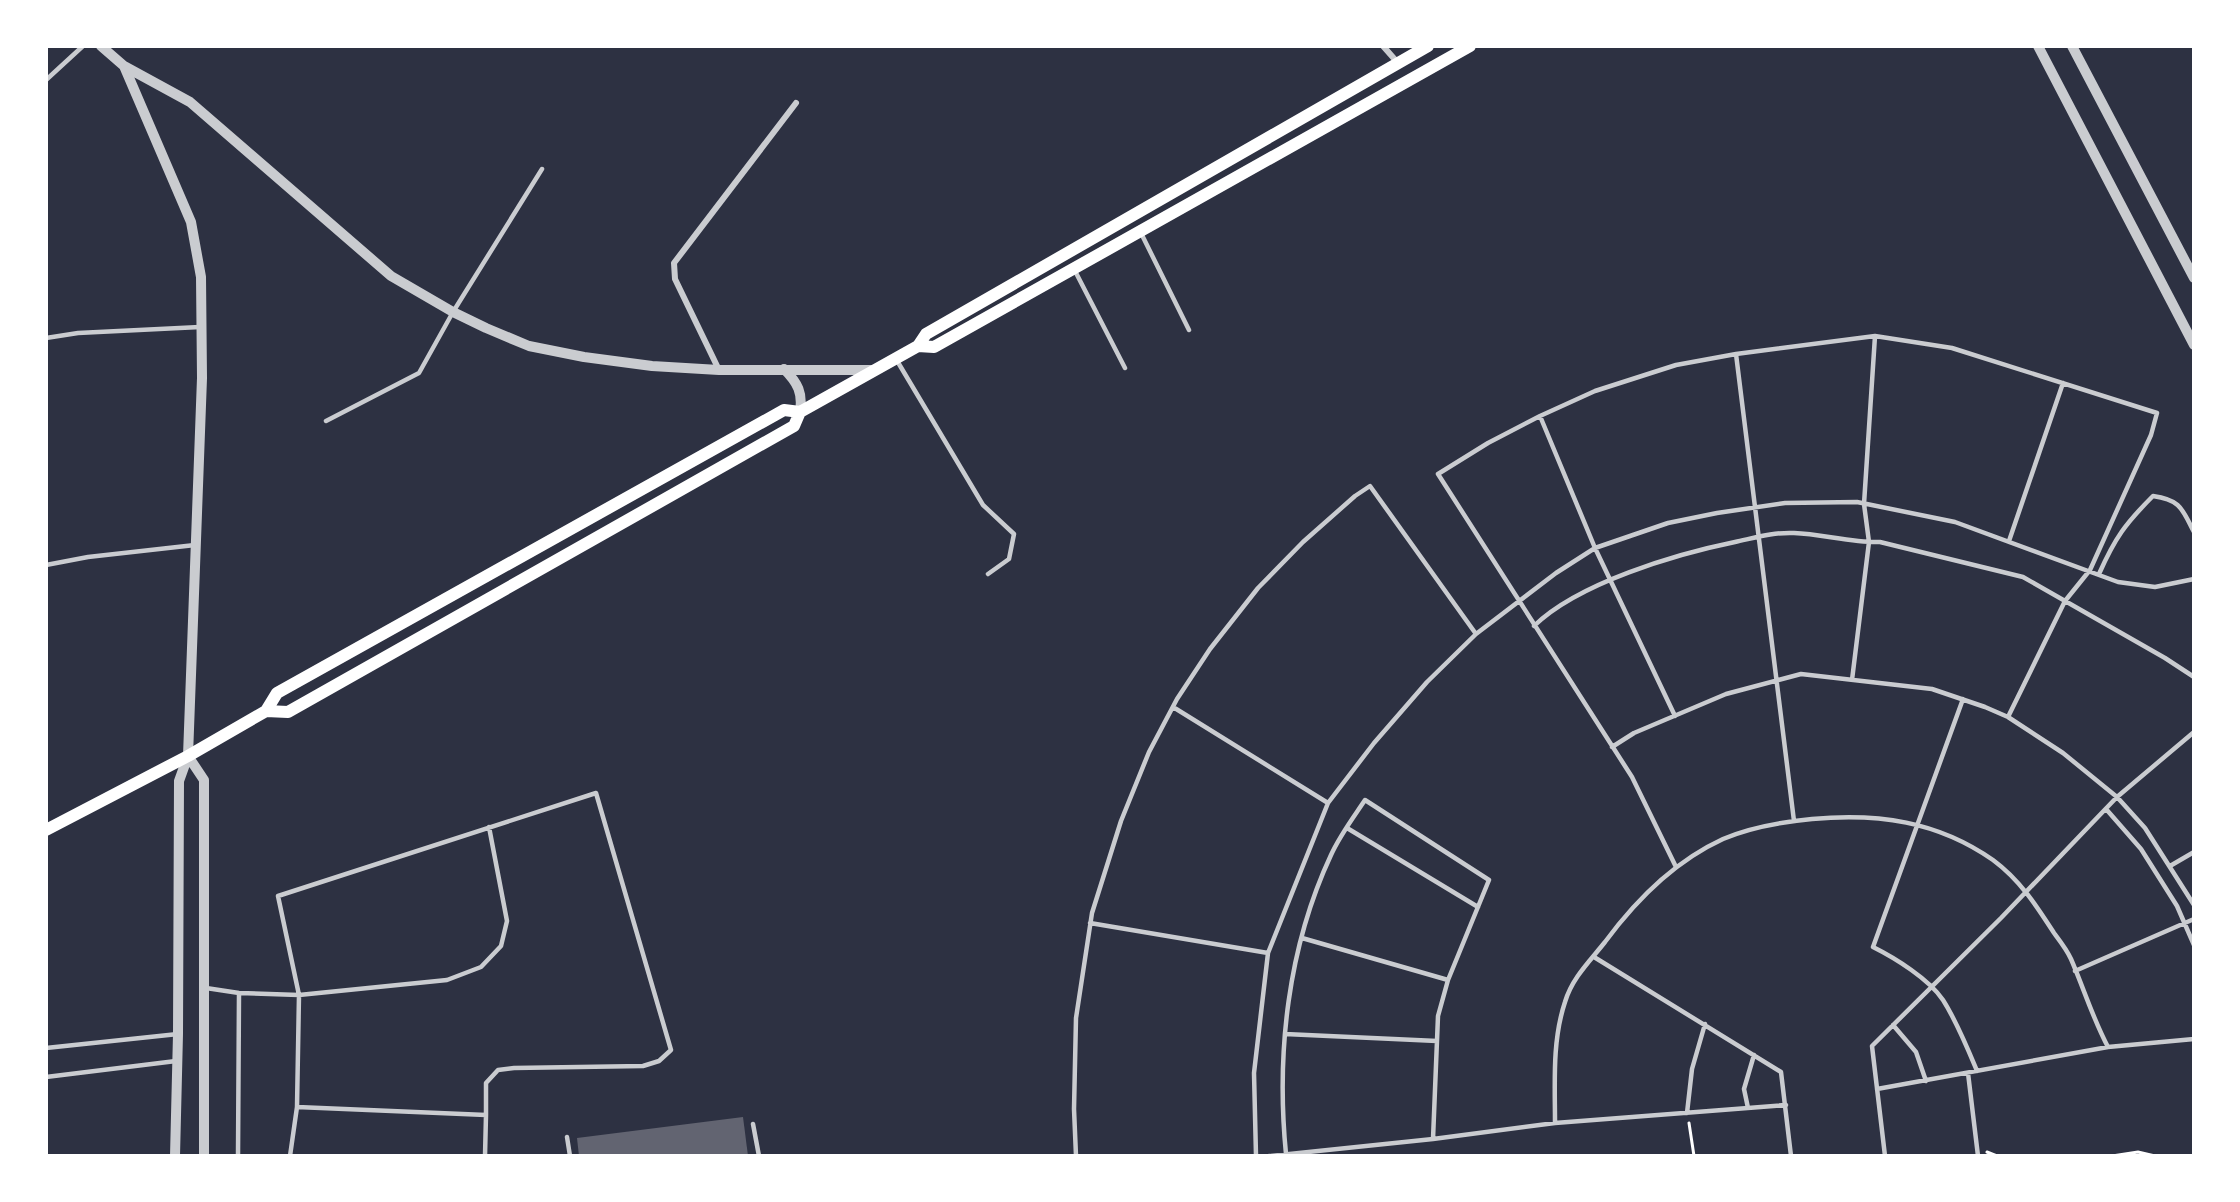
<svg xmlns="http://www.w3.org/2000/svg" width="2240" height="1202" viewBox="0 0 2240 1202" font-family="Quicksand,sans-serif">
	<rect width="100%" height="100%" fill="#2d3142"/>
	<path fill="#626471" d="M743 1117 748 1156H579L577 1138Z"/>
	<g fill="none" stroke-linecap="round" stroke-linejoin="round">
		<path stroke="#fff" stroke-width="3" d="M1689 1123 1694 1156
			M1987 1152 1997 1156
			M2112 1156 2138 1152 2155 1156"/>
		<path stroke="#caccd0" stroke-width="4.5" d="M46 80 83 46
			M1141 233 1189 330
			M1074 269 1125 368
			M46 338 78 333 200 327
			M1736 354 1794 821
			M896 359 983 505 1014 534 1009 559 988 574
			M1540 416 1595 548 1675 716
			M326 421 419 373 453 312 542 169
			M2009 541 2063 383
			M46 565 88 557 195 545
			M2099 574C2115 538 2125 524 2153 496 2181 500 2182 509 2194 532
			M1534 626C1578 583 1676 554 1735 542 1754 538 1774 532 1794 533 1822 534 1853 543 1880 542L2023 577 2165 658 2194 677
			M1852 680 1869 542 1864 504 1875 336
			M1963 699 1873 947C1895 958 1929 979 1943 1000 1957 1022 1967 1047 1977 1071
			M1173 707 1328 803
			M1612 747 1634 733 1726 694 1801 674 1932 689 1985 707 2008 717 2063 753 2117 797 2145 828 2194 905
			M2106 809 2141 849 2177 906 2194 945
			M1347 828 1478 907
			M2170 866 2194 852
			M1676 867 1632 777 1438 474 1488 443 1540 416 1595 391 1676 365 1736 354 1875 336 1952 348 2157 413 2151 435 2090 570 2065 601 2008 717
			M1090 923 1268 953
			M1302 938 1448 980
			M1594 957 1781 1072 1791 1156
			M2075 971 2194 919
			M206 988 239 993 299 995 297 1107 290 1156
			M1893 1025 1916 1052 1926 1081
			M1285 1034 1437 1041
			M46 1048 178 1034
			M1968 1073 1978 1156
			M46 1077 176 1061
			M1877 1089 2108 1047 2194 1039
			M297 1107 486 1115V1083L498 1070 514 1068 643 1066 659 1061 671 1050 596 793 278 896 299 995 447 980 481 967 501 946 507 921 489 827
			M1748 1108 1744 1089 1754 1055
			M1687 1113 1692 1069 1705 1024
			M1555 1123C1555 1083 1552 1041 1565 1002 1572 978 1590 961 1605 942 1636 900 1675 861 1723 839 1751 827 1781 822 1812 819 1878 813 1937 821 1993 860 2020 880 2036 905 2054 933 2060 941 2067 950 2071 959 2084 989 2093 1019 2108 1047
			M753 1124 759 1156
			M567 1137 570 1156
			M1286 1154C1276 1053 1288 947 1331 855 1340 835 1353 818 1365 800L1489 880 1448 980 1438 1016 1433 1139
			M238 1156 239 993
			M485 1156 486 1115
			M1076 1156 1074 1109 1076 1018 1092 913 1121 821 1149 752 1177 699 1210 649 1258 588 1303 542 1355 496 1370 486 1476 634
			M1256 1156 1254 1073 1268 953 1328 803 1374 743 1427 682 1476 634 1556 573 1595 548 1668 523 1717 513 1785 503 1857 502 1955 522 2118 582 2155 587 2194 579
			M1269 1156 1433 1139 1555 1123 1786 1105
			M1885 1156 1872 1046 2001 918 2117 797 2194 732"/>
		<path stroke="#caccd0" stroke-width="6" d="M1383 46 1398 63
			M719 370 675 279 674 263 796 103"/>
		<path stroke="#caccd0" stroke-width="10" d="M101 46 124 66 190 102 391 276 453 312 486 328 529 346 584 357 652 366 719 370H876
			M2038 46 2194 345
			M2072 46 2194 278
			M124 66 191 222 201 277 202 378 188 756 179 781 178 1034 175 1156
			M784 369C798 383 803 393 800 412
			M188 756 204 780V1156"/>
		<path stroke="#fff" stroke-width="12" d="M918 346 934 347 1470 46
			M266 711 288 712 794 426 800 412 918 346 926 334 1428 46
			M46 830 188 756 266 711 277 693 784 410 800 412"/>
	</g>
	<rect width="2240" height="1202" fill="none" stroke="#ffffff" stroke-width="96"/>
</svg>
